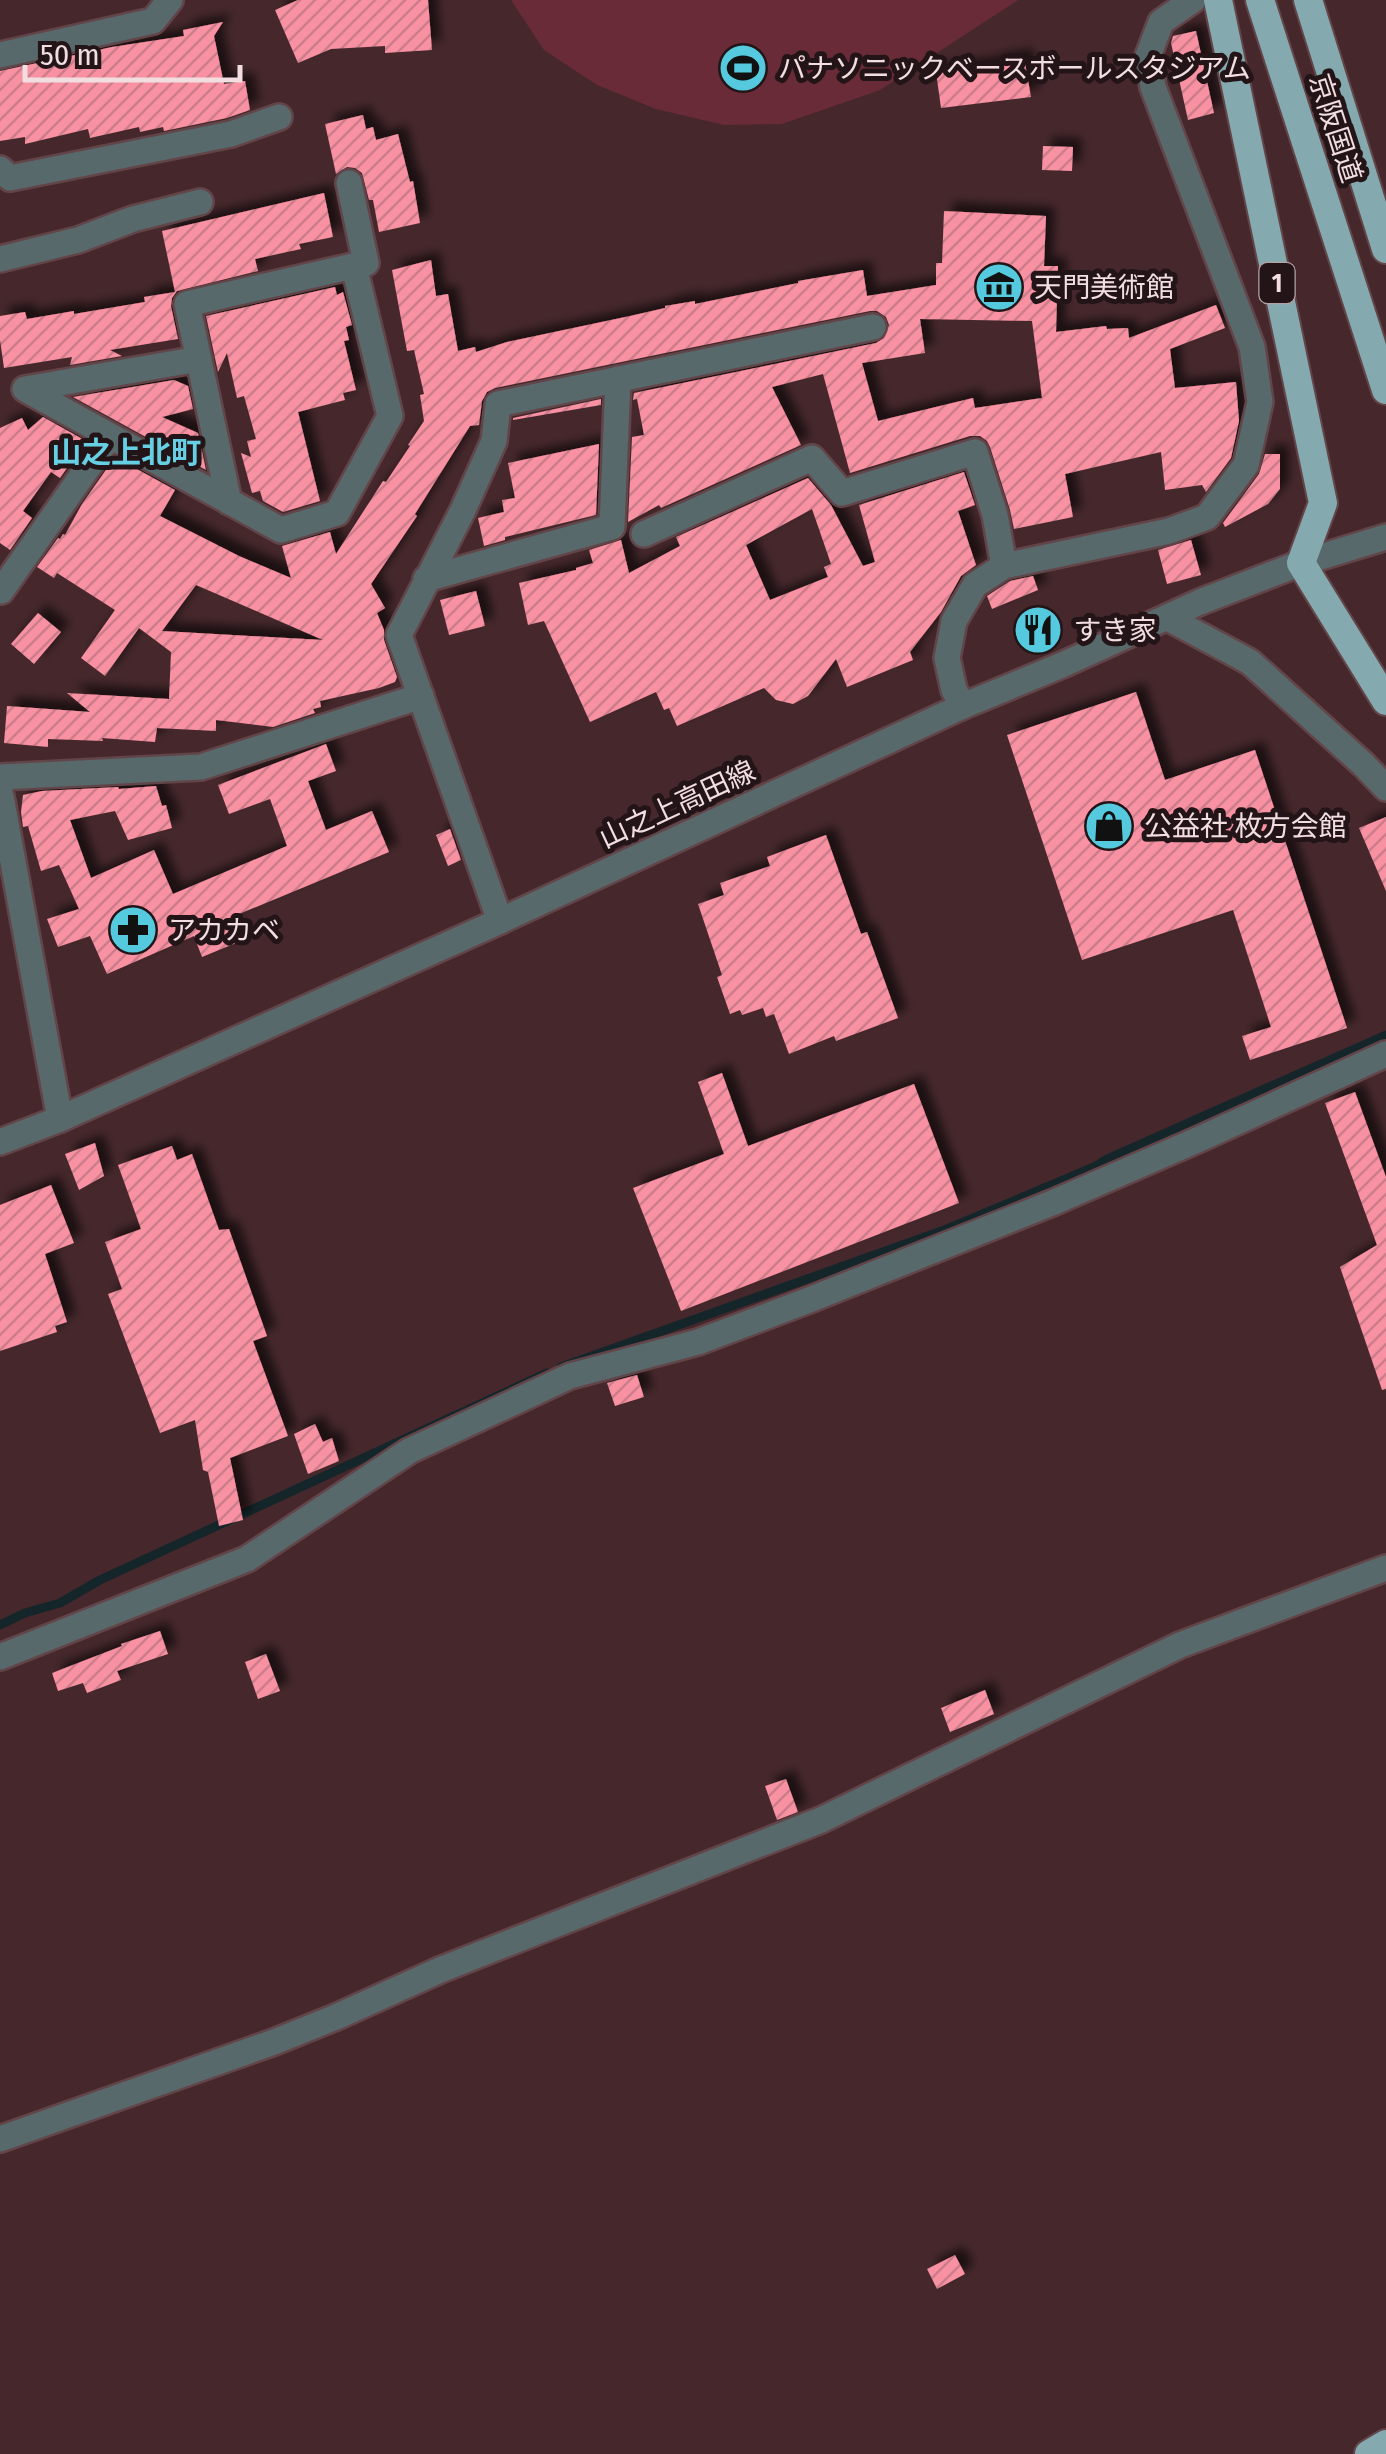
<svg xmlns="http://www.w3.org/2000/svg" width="1386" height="2454" viewBox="0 0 1386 2454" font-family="'Fira Sans Condensed','Noto Sans JP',sans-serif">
	<defs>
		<pattern id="building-hatch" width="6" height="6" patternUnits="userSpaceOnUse" patternTransform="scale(2.5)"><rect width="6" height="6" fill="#f891a2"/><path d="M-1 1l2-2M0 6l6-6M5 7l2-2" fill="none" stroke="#cc7d8a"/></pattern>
		<filter id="shadow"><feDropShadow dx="9" dy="-9" stdDeviation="5" flood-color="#0009"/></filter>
	</defs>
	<rect width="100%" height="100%" fill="#46282c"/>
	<path fill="#692b37" d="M511 0H1018L880 90 782 124 724 125 656 109 597 85 544 50Z"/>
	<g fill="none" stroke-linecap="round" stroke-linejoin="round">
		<path stroke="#14262a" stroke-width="9" d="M561 1367 947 1229 1094 1167 1107 1159 1386 1035
			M0 1625 25 1613 60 1603 100 1580 547 1373"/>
	</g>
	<path fill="url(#building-hatch)" fill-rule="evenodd" filter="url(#shadow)" d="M298 0H428L432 50 385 53V46L331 49 298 63 275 10Z
		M223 22 214 36 224 84 245 81 250 110 227 118 164 131 163 127 140 132 139 127 90 138 88 129 25 144V137L0 141V71L112 47 184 36 183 30Z
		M1196 31 1214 113 1188 120 1171 43 1173 36Z
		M1024 57 1031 97 941 108 936 72 994 64V62Z
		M363 115 366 129 373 127 376 140 398 134 410 182 413 181 420 223 379 232 373 200H369L362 173 355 168 347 167 336 174 325 124Z
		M1043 146 1073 147 1072 171 1042 170Z
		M324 193 333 237 299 244 301 249 255 259 258 271 177 291 172 298 171 306 178 339 110 350 122 356 70 365 72 357 4 368 0 340V316L25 312 27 319 74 311V314L145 302 144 297 175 292 162 231Z
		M944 211 1046 216 1044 266H1058L1056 332 1106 326 1107 329 1128 328 1129 338 1216 305 1225 328 1170 349 1175 388 1236 382 1239 421 1231 458 1206 492 1202 485 1165 490 1161 452 1065 474 1073 517 1014 529 1010 510 990 447 987 441 980 436H970L850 473 823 374 772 387 801 445 661 508 659 505 628 522 632 437 644 435 637 399 633 400 634 393 876 343 884 338 889 325 886 317 877 311H870L495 388 487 392 482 401 479 425 470 426 415 514 417 516 371 584 385 608 377 613 384 630V640L397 677 395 682 379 688 320 701 321 707 313 709 315 713 273 727 216 720V731L157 728 155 742 102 738 103 741 48 739V747L4 743 7 706 90 712 67 693 169 699 171 652 139 628 105 676 81 658 115 610 57 573 54 578 37 567 58 538 60 539 63 534 65 535 82 504 115 457 175 490 160 516 239 556 291 578 282 546 330 532 336 554 383 481 386 482 410 446 408 445 424 421 420 395 424 394 414 350 407 351 392 270 431 260 436 296 448 294 458 351 475 347 476 352 507 342 630 316 665 308V306L695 301V304L798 283V281L863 270 867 296 936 285V263H942ZM920 319 1032 321 1042 398 975 408 973 398 878 421 862 363 925 353ZM196 585 323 640 162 631Z
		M335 287 337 295 343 292 352 325 346 327 349 340 344 341 356 390 343 393 345 400 298 412 320 501 283 512 263 501 260 491 252 493 241 453 251 457 247 441 256 439 244 396 237 398 227 353 218 372 206 316Z
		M174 380 188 386 193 409 162 417 198 433 206 470 73 397Z
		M601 399V405L513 420V418Z
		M43 417 86 441 60 478 51 472 23 511 32 518 10 550 0 543V428L22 418 28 430Z
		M599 444 596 515 505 537V540L484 546 478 518 504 512 502 500 515 498 508 463Z
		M1265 454H1280V489L1268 504 1225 527 1223 523 1259 474Z
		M964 472 975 505 958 511 976 565 961 576 941 612 910 652 913 660 847 687 836 659 808 696 793 704 776 700 764 688 677 726 669 708 664 710 656 692 590 722 544 621 528 625 519 583 576 570V568L593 563 589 550 621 540 629 573 680 546 676 537 808 478 831 505 863 566 875 562 859 505ZM812 509 831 564 824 567 828 577 770 600 746 545Z
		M1191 540 1201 575 1167 584 1158 550Z
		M1033 576 1038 590 992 609 987 596 1010 581Z
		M476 591 485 626 449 635 440 600Z
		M38 613 61 632 34 664 11 644Z
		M1136 692 1165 780 1255 750 1347 1028 1250 1060 1242 1036 1271 1027 1233 910 1082 960 1007 735Z
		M326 744 336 771 308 781 326 830 372 811 389 852 227 919 236 943 202 957 194 936 107 974 90 936 58 947 47 919 79 909 59 865 41 871 28 826 23 827 21 812 23 795 42 791 118 787 119 789 156 786 162 806 166 805 172 828 128 840 115 811 70 820 91 878 154 850 173 894 287 846 270 799 229 814 218 785Z
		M1386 817V891L1359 828Z
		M450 829 461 860 448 866 436 835Z
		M826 835 861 934 867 932 898 1018 836 1041 834 1036 789 1054 774 1014 766 1017 763 1008 742 1015 740 1010 730 1014 717 977 722 975 698 904 724 895 720 883 770 866 767 857Z
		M722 1073 748 1146 914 1084 959 1203 681 1311 633 1188 724 1154 698 1082Z
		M1355 1092 1386 1177V1389L1382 1390 1340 1267 1377 1245 1325 1103Z
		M95 1143 104 1176 79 1190 65 1154Z
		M172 1146 177 1160 192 1154 219 1230 229 1229 267 1336 253 1341 288 1436 230 1458 243 1520 219 1526 208 1472 203 1470 195 1420 160 1433 108 1294 122 1289 105 1242 141 1229 118 1165Z
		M51 1185 74 1243 45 1254 67 1322 55 1326 57 1332 0 1351V1205Z
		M637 1375 644 1397 615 1406 607 1383Z
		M315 1424 323 1442 332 1438 339 1461 308 1474 294 1434Z
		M160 1631 168 1654 117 1671 121 1680 87 1693 83 1683 58 1691 52 1673 122 1646 121 1644Z
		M266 1654 280 1691 258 1699 245 1662Z
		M985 1690 994 1714 950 1732 941 1708Z
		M786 1779 798 1812 777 1820 765 1786Z
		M955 2255 965 2274 937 2289 927 2269Z"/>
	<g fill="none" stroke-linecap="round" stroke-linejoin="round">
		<g stroke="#624549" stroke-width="30">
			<path id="minor" d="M0 55 153 21 170 0
				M0 169 10 178 231 134 279 117
				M0 259 78 240 133 219 200 202
				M199 359 25 389 281 530 337 513 390 416 354 266
				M229 502 187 304 366 263 349 183
				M644 534 812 458 842 493 975 452 995 515 1004 566
				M426 579 612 527 618 379
				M1 591 110 436
				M1168 618 1250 662 1364 765 1386 788
				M963 706 954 690 947 658 954 621 975 585 1004 566 1169 531 1207 517 1246 465 1260 402 1252 347 1153 87 1148 56 1161 22 1193 0
				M0 777 201 767 421 696
				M0 791 60 1119
				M500 921 399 635 463 510 494 441 498 404 873 327
				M0 1657 247 1559 409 1451 570 1376 698 1342 809 1300 1052 1203 1195 1141 1386 1054
				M0 2139 274 2042 336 2017 440 1970 821 1820 1180 1645 1386 1568"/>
		</g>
		<g stroke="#624549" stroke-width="30">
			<path id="tertiary" d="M0 1142 60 1119 500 921 963 706 1062 665 1200 602 1301 563 1386 537"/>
		</g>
		<g stroke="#624549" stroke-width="32">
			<path id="trunk" d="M1218 0 1323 503 1301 563 1386 701
				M1260 0 1386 390
				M1308 0 1386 249
				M1369 2454 1386 2444"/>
		</g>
		<use href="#minor" stroke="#58696c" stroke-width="25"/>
		<use href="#tertiary" stroke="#58696c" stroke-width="25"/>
		<use href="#trunk" stroke="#84aab0" stroke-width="28"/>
	</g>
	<defs>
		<g id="stadium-disc" transform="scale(2.5)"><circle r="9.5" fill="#55cadf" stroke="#231517"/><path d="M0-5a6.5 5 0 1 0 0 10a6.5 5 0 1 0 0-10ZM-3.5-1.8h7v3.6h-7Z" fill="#111"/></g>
		<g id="museum-disc" transform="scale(2.5)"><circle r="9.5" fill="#55cadf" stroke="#231517"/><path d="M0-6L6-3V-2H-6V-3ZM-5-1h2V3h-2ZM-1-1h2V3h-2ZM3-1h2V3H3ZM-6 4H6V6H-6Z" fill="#111"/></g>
		<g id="restaurant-disc" transform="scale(2.5)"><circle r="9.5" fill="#55cadf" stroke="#231517"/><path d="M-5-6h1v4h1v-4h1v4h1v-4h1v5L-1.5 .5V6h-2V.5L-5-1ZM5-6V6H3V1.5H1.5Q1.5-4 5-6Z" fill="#111"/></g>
		<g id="shop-disc" transform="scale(2.5)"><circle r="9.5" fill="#55cadf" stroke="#231517"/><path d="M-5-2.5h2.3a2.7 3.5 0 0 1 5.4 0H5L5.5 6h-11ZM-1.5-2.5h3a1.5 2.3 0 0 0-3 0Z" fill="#111"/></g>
		<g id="pharmacy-disc" transform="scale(2.5)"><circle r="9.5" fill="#55cadf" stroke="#231517"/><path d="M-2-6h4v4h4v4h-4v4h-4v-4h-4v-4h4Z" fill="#111"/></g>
	</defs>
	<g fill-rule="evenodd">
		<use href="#stadium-disc" x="743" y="68"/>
		<use href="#museum-disc" x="999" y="287"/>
		<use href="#restaurant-disc" x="1038" y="630"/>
		<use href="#shop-disc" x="1109" y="826"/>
		<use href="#pharmacy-disc" x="133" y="930"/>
	</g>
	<g text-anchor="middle" stroke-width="10" stroke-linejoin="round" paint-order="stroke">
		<rect fill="#231517" stroke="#b4a1a4" stroke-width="2.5" x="1259.5" y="263" width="35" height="40" rx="8"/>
		<g font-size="25" font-weight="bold" fill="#f2dde0">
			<text x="1277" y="292">1</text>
		</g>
		<g font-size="28" fill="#f2dde0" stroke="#231517" text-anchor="start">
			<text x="778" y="78">パナソニックベースボールスタジアム</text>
			<text x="1034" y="297">天門美術館</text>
			<text x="1073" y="640">すき家</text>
			<text x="1144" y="836">公益社 枚方会館</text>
			<text x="168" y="940">アカカベ</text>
		</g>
		<g font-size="28" fill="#f2dde0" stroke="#231517">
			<text transform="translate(1336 128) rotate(72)" y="10">京阪国道</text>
			<text transform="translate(677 804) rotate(-25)" y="10">山之上高田線</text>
		</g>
		<g font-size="30" font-weight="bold" fill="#67cfe3" stroke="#231517">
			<text x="126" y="463">山之上北町</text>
		</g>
	</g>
	<path d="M25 65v15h215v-15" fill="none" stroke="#f2dde0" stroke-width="5"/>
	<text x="40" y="65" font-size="30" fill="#f2dde0" stroke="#231517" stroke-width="8" paint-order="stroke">50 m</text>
</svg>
